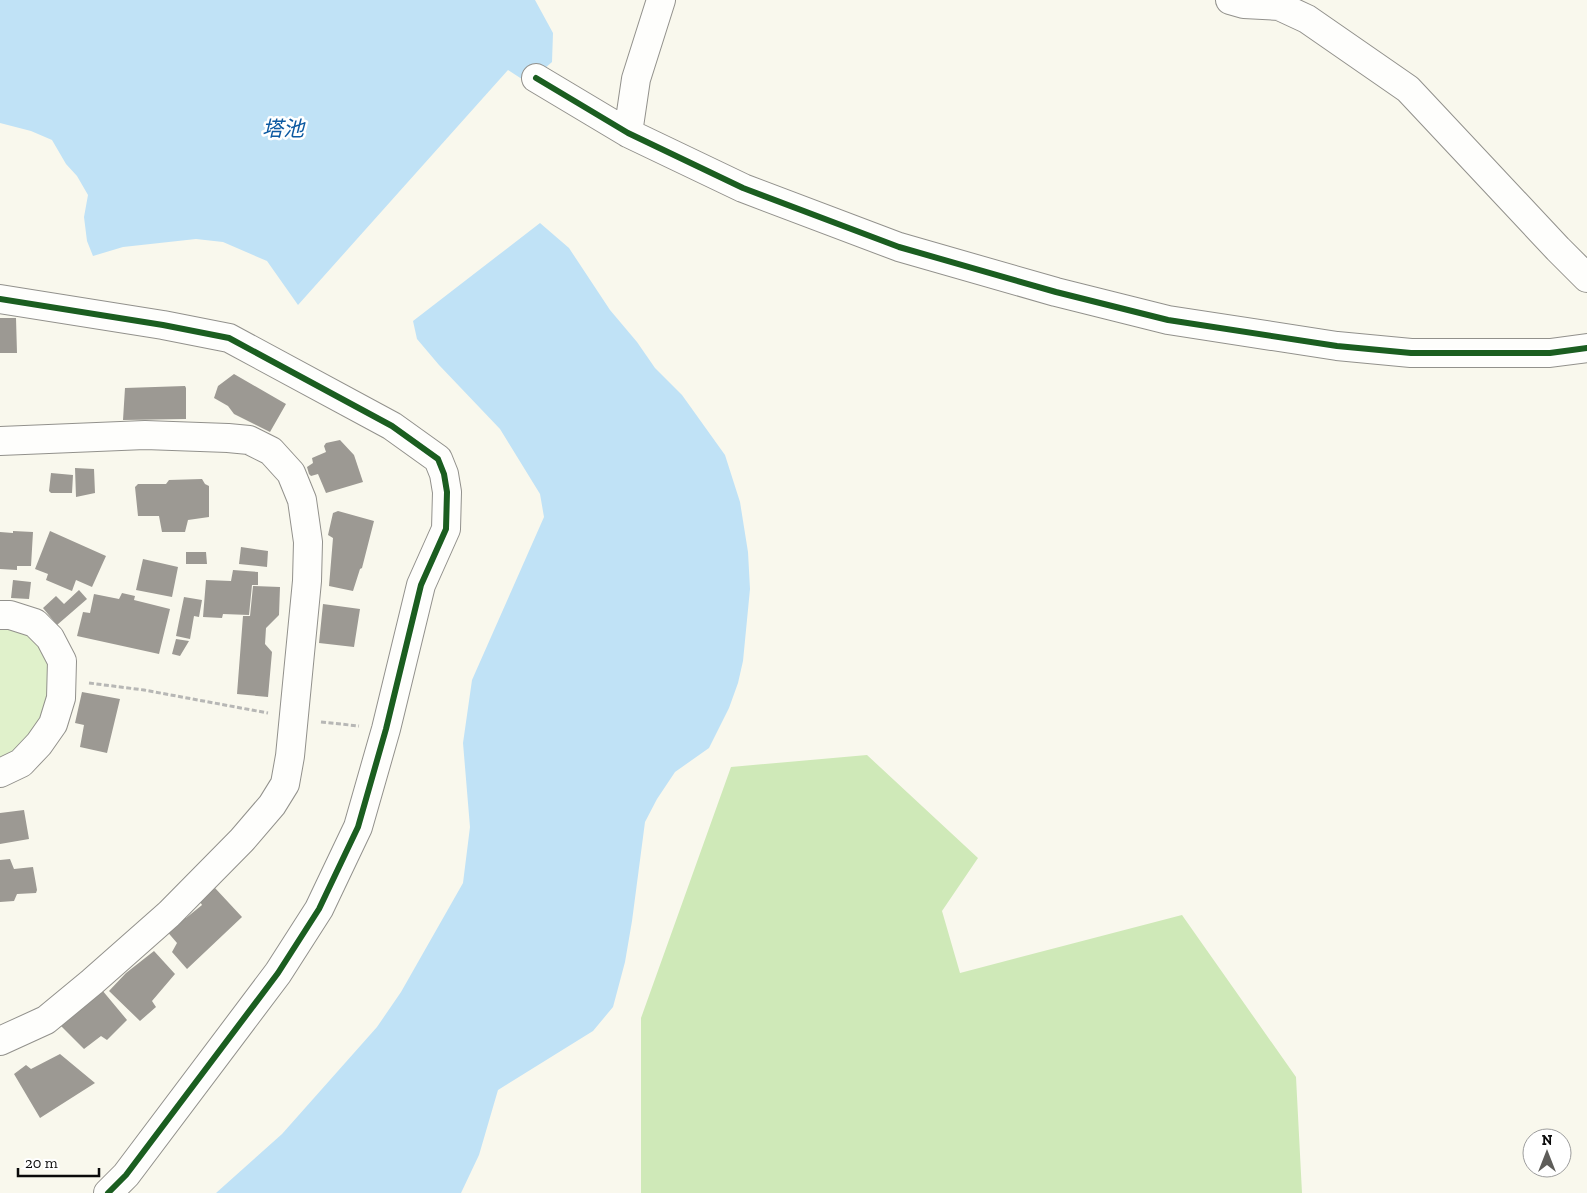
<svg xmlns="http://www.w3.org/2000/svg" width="1587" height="1193" font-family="'Zilla Slab','Noto Sans JP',serif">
  <rect width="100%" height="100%" fill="#f9f8ed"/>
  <path fill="#e0f1cb" d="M0,626L31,634L45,656L53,679L48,720L24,749L0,763Z"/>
  <path fill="#cfe9b8" d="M867,755L978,858L942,911L960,973L1182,915L1296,1077L1302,1193H641V1018L731,767Z"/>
  <path fill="#c0e2f6" d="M0,0H535L553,33L552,62L528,83L508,70L298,305L267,261L223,242L196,239L123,247L93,256L87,241L84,217L88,195L77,176L66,164L52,140L31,131L0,123Z
    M540,223L569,248L610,310L637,342L655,368L682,395L725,455L740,502L748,552L750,589L743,661L738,683L729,708L709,748L675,772L657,799L645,822L632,921L625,962L613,1007L593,1031L498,1090L479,1155L461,1193H216L282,1134L377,1027L401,992L463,883L470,827L463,743L472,680L544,517L540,494L500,429L439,365L417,339L413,321Z"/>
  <path fill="#9c9993" d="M0,318H16L17,353H0Z
    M234,374L286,404L270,432L234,414L228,406L214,398L218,386Z
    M185,386L186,388V419L123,420L125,388Z
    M340,440L354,455L363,482L326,493L318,474L311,476L309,474L307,467L313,463L312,458L326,452L324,446L326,443Z
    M75,468L94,469L95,493L76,497Z
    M51,473L73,475L72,493H51L49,491Z
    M202,479L205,484L209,486V517L188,520L185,532H162L159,516H138L135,487L138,484H166L169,480Z
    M338,511L374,521L362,568L360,569L353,591L329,586L333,538L328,535L333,513Z
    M13,531L33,532L31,566H17V570L0,569V532L13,533Z
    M50,531L106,556L92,587L76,580L72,591L46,580L48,574L35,569Z
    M241,547L268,551L267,567L239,564Z
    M186,552H206L207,564H186Z
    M143,559L178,567L172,597L136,590Z
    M233,570L258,572V585H252L249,615L223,614L222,618L203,617L206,580L231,581Z
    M13,580L31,582L29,599L11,598Z
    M253,586L280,587L279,615L266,628L265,644L272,652L268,697L237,694L243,616H250Z
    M79,590L87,599L57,625L43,608L56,596L64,604Z
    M122,593L135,596L134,600L170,609L159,654L77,636L83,612L90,613L94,594L119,599Z
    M184,597L202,600L199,617L194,616L190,639L176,636Z
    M323,604L360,609L354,647L319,643Z
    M176,639L189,641L180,656L172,654Z
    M82,692L120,699L107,753L80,747L84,725L75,723Z
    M24,810L29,839L0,844V813Z
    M10,859L14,869L33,867L37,890L36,893L17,894L14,901L0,902V860Z
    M215,888L242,917L187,969L172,952L177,943L165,929L180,913L186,918L202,905L199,900Z
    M154,951L175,974L152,1001L156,1007L140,1021L109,991L126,973Z
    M102,990L127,1020L107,1040L101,1036L84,1049L60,1025Z
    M60,1054L95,1083L40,1118L14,1074L26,1065L31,1069Z"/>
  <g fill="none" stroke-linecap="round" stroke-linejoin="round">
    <defs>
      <path id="street" d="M1230,0L1244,4L1279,6L1307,19L1408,89L1558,249L1587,278
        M536,78L628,133L743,188L899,247L1056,292L1168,320L1337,346L1411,353H1550L1587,348
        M628,133L636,79L661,0
        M0,299L163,325L229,338L392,426L438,459L444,474L447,492L446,529L421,585L386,729L358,827L319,909L278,973L126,1175L108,1193
        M0,441L145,435L228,438L249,440L271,451L291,473L302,500L308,542L307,581L290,756L285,784L272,805L242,840L169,914L92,982L46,1020L0,1041
        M0,615H10L35,623L50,638L62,661L61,698L53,724L39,744L21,763L0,773"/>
    </defs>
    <use href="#street" stroke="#92918c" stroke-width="30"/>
    <path stroke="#b7b7b5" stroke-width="3" stroke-dasharray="5 2.5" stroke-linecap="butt" d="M89,683L144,690L268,713
      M321,722L359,726"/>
    <use href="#street" stroke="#fefefc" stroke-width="28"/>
    <defs>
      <path id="cycleway" d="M536,78L628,133L743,188L899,247L1056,292L1168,320L1337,346L1411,353H1550L1587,348
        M0,299L163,325L229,338L392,426L438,459L444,474L447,492L446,529L421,585L386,729L358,827L319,909L278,973L126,1175L108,1193"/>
    </defs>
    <use href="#cycleway" stroke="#fff" stroke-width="9"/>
    <use href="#cycleway" stroke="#1b5e20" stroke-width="6"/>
  </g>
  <g text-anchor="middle" stroke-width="5" stroke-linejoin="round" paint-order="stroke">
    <g font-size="21" font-style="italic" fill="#0d5aa2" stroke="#fff">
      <text x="283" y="136">塔池</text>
    </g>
  </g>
  <g transform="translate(1547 1153)"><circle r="24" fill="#ffffff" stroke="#9d9d9d"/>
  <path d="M0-4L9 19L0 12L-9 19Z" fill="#5e5d59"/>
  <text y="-8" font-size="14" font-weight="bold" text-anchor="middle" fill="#0a0a0a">N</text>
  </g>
  <path d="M18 1168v8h81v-8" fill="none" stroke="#0a0a0a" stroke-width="2.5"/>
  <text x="25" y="1168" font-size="15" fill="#0a0a0a" stroke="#ffffff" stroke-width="4" paint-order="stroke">20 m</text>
</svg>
